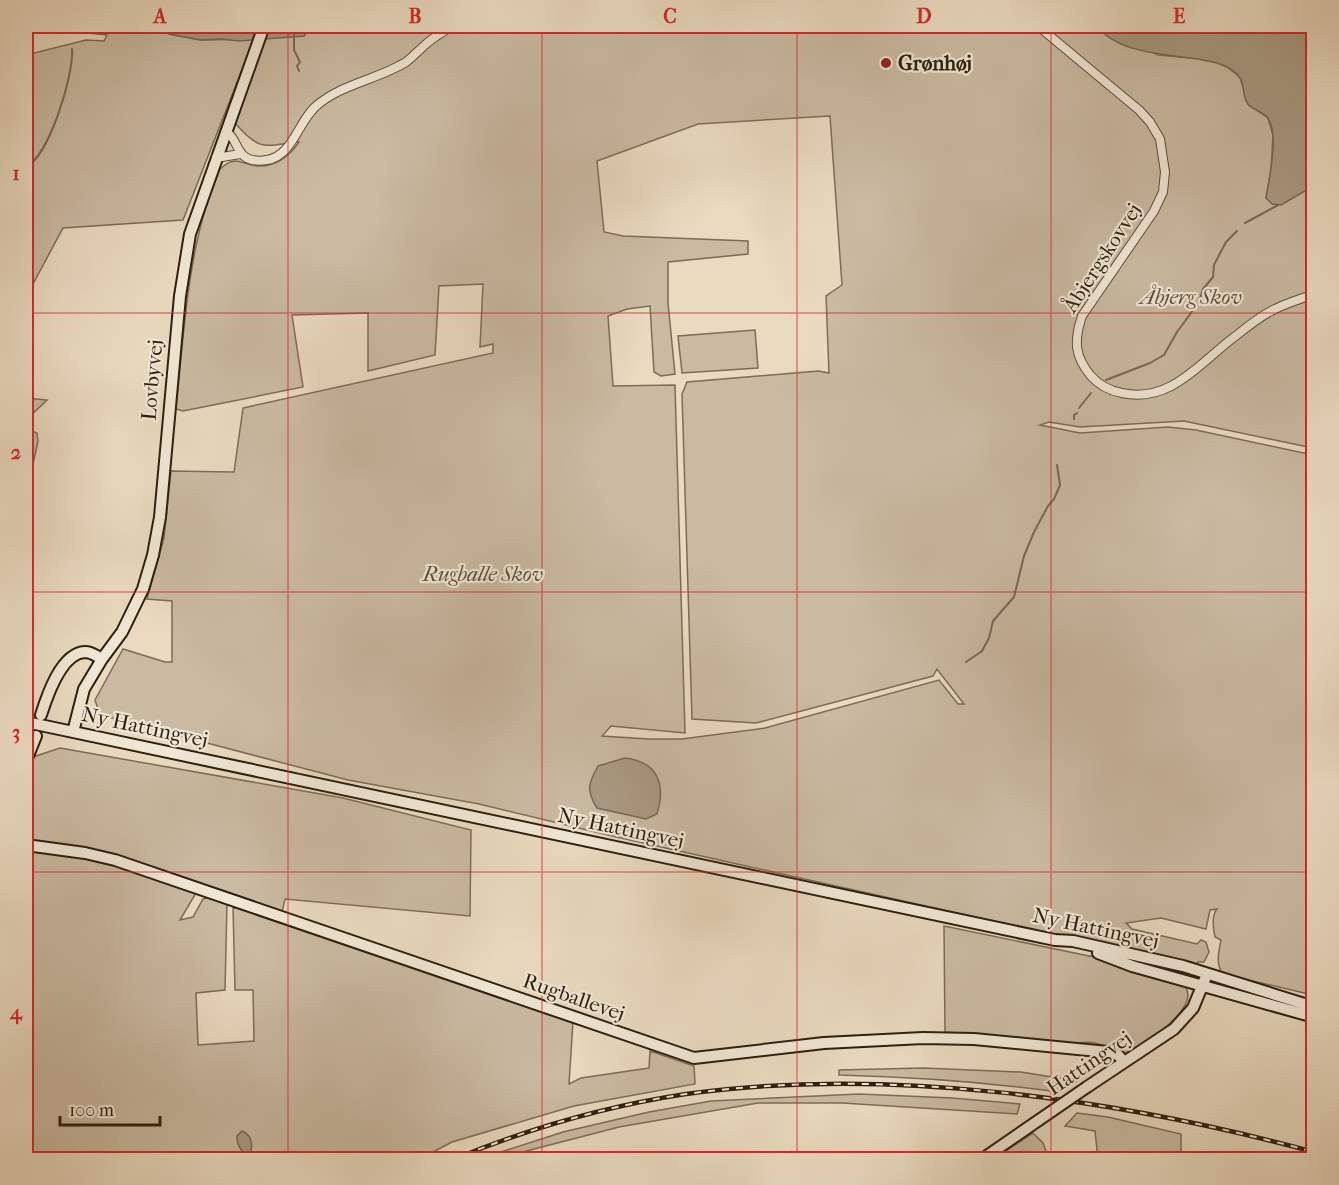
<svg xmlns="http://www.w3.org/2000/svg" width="1339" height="1185" font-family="'IM FELL French Canon',serif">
  <rect width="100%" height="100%" fill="#eadac0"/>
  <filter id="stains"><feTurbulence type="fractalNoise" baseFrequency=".00333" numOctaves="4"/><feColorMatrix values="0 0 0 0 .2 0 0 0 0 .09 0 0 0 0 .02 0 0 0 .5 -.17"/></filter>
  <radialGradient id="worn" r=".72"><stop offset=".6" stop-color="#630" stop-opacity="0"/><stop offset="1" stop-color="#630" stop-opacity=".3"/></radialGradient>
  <path fill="#cabaa2" stroke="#7c6c58" stroke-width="1.5" fill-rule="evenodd" d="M82,26H155L169,34L201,40L254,39L183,220L63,228L26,297V55L86,40L104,41L107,35L79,32Z
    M311,26H1097L1099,28L1158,55L1213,60L1227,67L1240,77L1248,104L1268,118L1273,135L1271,170L1266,198L1305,191L1313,182V448L1184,421L1080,427L1049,422L1040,425L1080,433L1168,427L1196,430L1313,455V995L1223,974C1215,964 1219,951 1221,940L1215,937C1213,928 1211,916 1217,909L1210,910L1206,929L1161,918L1126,923L1132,929L1197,944L1201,940L1206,942L1209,952L1204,962H1198L1195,965L1190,964V962H1187L1186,964L612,836L479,804L348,780L100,715L95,700L123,649L165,662H172V601L147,599L164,538L171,471L234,472L243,408L493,353V344L480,347L483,284L439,286L435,355L368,371V313L292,315L303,387L183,411L176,409C184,332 188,240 220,169C237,153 242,166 260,166C278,166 290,155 299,142C265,145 261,153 236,124L237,112L262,38L304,36ZM830,116L842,285L826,296L829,373L818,371L687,382L682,394L692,719L756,723L933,676L937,669L964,704H958L939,680L765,728L682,739H649L602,736L611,726L685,733L675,385L613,386L608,316L627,309L650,306L654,372L661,376L675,374L668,303V262L748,254V241L623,236L604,232L597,161L698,124Z
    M755,330L758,368L682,373L678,336Z
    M26,398L47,400L26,420Z
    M26,429L37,433L38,441L26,497Z
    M60,748L343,798L471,830L470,916L285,899L282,912L112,856L26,843V767L33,757Z
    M26,849L108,861L196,893L180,920L193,917L203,899L207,898L227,903L225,990L196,993L198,1045L254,1041L253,990H235L233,907L573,1021L569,1084L581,1078L649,1068L650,1051L694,1066L695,1084L574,1106L452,1142L420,1159H26Z
    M944,926L1094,957L1117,966L1184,985L1186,987C1187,990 1188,993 1188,996C1186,1016 1143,1048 1125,1053C1106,1049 1097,1038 1075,1044L945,1032Z
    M924,1068L1021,1072L1077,1081L1059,1092C986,1082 913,1077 839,1075V1070Z
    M859,1094L952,1098L1020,1104L1017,1114L842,1103H758L619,1127L515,1154L511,1159H479L563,1132L649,1112L711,1101Z
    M1077,1113L1108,1117L1181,1134V1159H1098L1095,1131L1065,1126Z
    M1033,1133L1043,1143L1049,1159H993Z"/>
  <path fill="#aa9a83" stroke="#786954" stroke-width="1.5" d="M155,26H311L304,36L239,41L221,39L201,40L169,34Z
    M1097,26H1313V182L1305,191L1281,205L1272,204L1266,198C1269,179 1280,132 1267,117C1262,111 1252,110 1248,104C1242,97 1245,85 1240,78C1218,45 1131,69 1097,26Z
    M625,758C658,762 666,784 657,814L646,819L597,808C586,790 588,784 598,766Z
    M242,1131C252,1135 254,1146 249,1157C241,1151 237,1146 237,1136Z"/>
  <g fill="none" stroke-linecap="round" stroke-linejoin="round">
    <path stroke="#786954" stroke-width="2" d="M294,33V50L300,62L297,66L299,71
      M26,167C49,156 74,75 72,49
      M1245,223L1278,205
      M1106,380L1150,363L1164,355L1177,332L1199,302L1203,289L1213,277L1214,265L1226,242L1237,231
      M1079,408L1091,393
      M1074,419V415L1077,413
      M966,662L982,651L989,638L993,621L1014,597L1024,556L1034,532L1048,506L1054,499L1060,485L1057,465"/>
    <defs>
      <path id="street" d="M1038,26L1139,110L1150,122L1160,139L1165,172L1163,192L1154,211L1082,316C1074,340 1074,356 1091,376C1099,385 1111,391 1122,393C1172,404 1202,360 1237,335C1248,326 1262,315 1275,309C1287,303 1301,299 1314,294
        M226,131C241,141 234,165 267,160C292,156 298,123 315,107C340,84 377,80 406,62C413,57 419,50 426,44C434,37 444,31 453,26
        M216,158L240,154"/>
      <path id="secondary" d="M41,715C47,696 61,653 85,652C92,652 96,656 102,659
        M26,722L1055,940L1073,941L1183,966L1314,1007
        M73,732L84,689L102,659L122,632L143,589L153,555L160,517L180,296L190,234L264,26
        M26,761L36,736
        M26,845L85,853L115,860L694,1058L824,1043L923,1038L974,1039L1108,1052L1118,1055L1124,1062
        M1098,953L1132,966L1314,1017
        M1087,1087L1174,1029L1193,1008L1205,979
        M981,1160L1039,1120"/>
    </defs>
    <use href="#street" stroke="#5c4e3a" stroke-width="10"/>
    <use href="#secondary" stroke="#2d1f0d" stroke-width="14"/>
    <use href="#street" stroke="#f1e7d6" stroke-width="8"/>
    <use href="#secondary" stroke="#f1e7d6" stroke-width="10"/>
    <defs>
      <path id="rail" d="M452,1160C527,1129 606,1106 686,1094C888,1066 1118,1099 1314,1152"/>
    </defs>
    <use href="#rail" stroke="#2d1f0d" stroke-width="4.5"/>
    <use href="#rail" stroke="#f1e7d6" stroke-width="2" stroke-dasharray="7" stroke-linecap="butt"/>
    <defs>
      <path id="secondary-bridge" d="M1039,1120L1087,1087"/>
    </defs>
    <use href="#secondary-bridge" stroke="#2d1f0d" stroke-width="14" stroke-linecap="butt"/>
    <use href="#secondary-bridge" stroke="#f1e7d6" stroke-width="10"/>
  </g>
  <path fill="none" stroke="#d62828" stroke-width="1.5" stroke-opacity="0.55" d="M288,26V1160M542,26V1160M797,26V1160M1051,26V1160M26,313H1314M26,592H1314M26,872H1314"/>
  <circle fill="#8f2418" stroke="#f1e7d6" stroke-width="2" cx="886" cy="63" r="6"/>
  <g text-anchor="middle" stroke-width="4.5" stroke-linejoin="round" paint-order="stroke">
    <g font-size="21" font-weight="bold" fill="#2d1f0d" stroke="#f1e7d6" text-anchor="start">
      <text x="898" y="70">Grønhøj</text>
    </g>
    <g font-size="21" fill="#2d1f0d" stroke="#f1e7d6">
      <text transform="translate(1102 258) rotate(-57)" y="7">Åbjergskovvej</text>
      <text transform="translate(152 380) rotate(-85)" y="7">Lovbyvej</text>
      <text transform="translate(145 727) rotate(12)" y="7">Ny Hattingvej</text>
      <text transform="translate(621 828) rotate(12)" y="7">Ny Hattingvej</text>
      <text transform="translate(1096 928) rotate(12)" y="7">Ny Hattingvej</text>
      <text transform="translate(574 997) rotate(19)" y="7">Rugballevej</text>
      <text transform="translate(1089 1063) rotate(-34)" y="7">Hattingvej</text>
    </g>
    <g font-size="21" font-style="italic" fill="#5c4e3a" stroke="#f1e7d6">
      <text x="1191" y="304">Åbjerg Skov</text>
      <text x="483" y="581">Rugballe Skov</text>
    </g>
  </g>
  <rect width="1339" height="1185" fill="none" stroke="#eadac0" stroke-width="66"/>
  <path d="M60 1116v9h100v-9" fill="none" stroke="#2d1f0d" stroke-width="3"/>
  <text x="69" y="1116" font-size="18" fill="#2d1f0d" stroke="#f1e7d6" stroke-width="4.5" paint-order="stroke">100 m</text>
  <rect x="33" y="33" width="1273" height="1119" fill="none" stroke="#d62828" stroke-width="2"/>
  <g font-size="20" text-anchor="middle" font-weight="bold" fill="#d62828">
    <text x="160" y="23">A</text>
    <text x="415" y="23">B</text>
    <text x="670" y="23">C</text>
    <text x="924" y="23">D</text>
    <text x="1179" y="23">E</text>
    <text x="16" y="180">1</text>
    <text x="16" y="459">2</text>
    <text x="16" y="739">3</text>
    <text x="16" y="1019">4</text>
  </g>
  <rect width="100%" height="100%" filter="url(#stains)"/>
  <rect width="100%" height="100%" fill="url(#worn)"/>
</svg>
